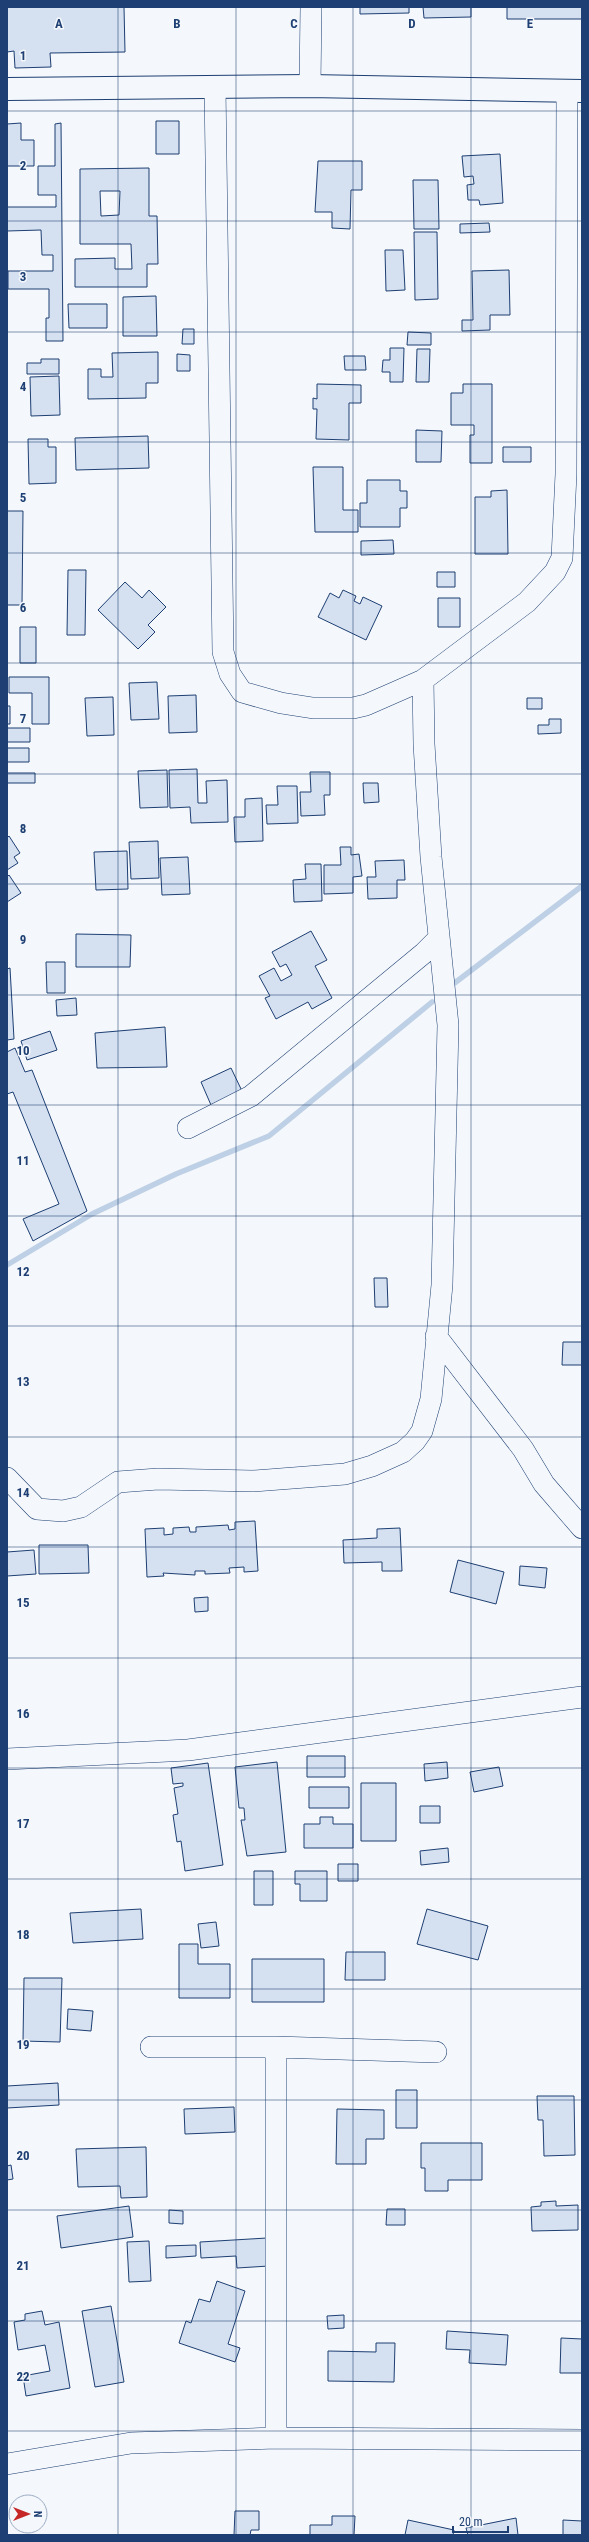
<svg xmlns="http://www.w3.org/2000/svg" width="589" height="2542" font-family="'Roboto Condensed',sans-serif">
  <rect width="100%" height="100%" fill="#f4f7fb"/>
  <g fill="none" stroke-linecap="round" stroke-linejoin="round">
    <path stroke="#bed0e5" stroke-width="5.5" d="M452,985L582,886
      M7,1265L92,1214L176,1174L269,1136L432,1002"/>
  </g>
  <path fill="#d5e0f0" stroke="#1d3f73" fill-rule="evenodd" d="M7,7H124L125,52L50,53L51,67L15,68L14,51L7,52Z
    M360,7H409V13L360,14Z
    M423,7H471V17L424,18Z
    M507,7H582V19H507Z
    M156,121H179V154H156Z
    M21,123V140H34V166H7V124Z
    M61,123L63,341H46V318H49V289H8V271H53V255H42L41,230L7,231V207H56V195H38V166H55V124Z
    M500,154L503,203L480,205L479,200H468L467,185L474,184L473,176L464,177L462,156Z
    M318,161H362V190H351L350,229L332,228V212H315Z
    M149,168V216H157L158,264H147V287H75V259L115,258V269H132L131,244H80V169ZM100,191H120L119,215L101,216Z
    M413,180H438L439,229H414Z
    M489,223L490,232L460,233V224Z
    M414,232H437L438,299L415,300Z
    M385,250H403L405,290L386,291Z
    M509,270L510,315H490V330L462,331V320H473L472,271Z
    M156,296L157,336H123V297Z
    M68,304H107V328H69Z
    M183,329H194V344H182Z
    M408,332L431,333V345H407Z
    M390,348H404L403,382H390V372H382L383,360H390Z
    M417,349H430L429,382H416Z
    M158,352V383H146V398L88,399V369H101V377H113L112,353Z
    M177,354L190,355V371H177Z
    M344,356H365L366,370H345Z
    M41,359H59V374H27V363H41Z
    M59,376L60,415L31,416L30,377Z
    M317,384L361,385V403H349V440L316,439L317,409H313V398L317,399Z
    M463,384H492V463H470V435H474V425H451V393H463Z
    M416,430L442,431L441,462H416Z
    M148,436L149,468L76,470L75,438Z
    M28,439H48V447H56V483L29,484Z
    M503,447H531V462H503Z
    M313,467H343V510H358V532H315Z
    M367,480H400V491H407V508H400V527H360V503H367Z
    M507,490L508,554H475V497H491V491Z
    M7,511H23L22,605H7Z
    M393,540L394,554L361,555V541Z
    M68,570H86L85,635H67Z
    M437,572H455V587H437Z
    M125,582L142,598L149,590L166,607L148,625L155,632L138,649L98,610Z
    M343,590L356,596L354,601L360,604L363,597L382,606L366,640L318,617L330,593L339,598Z
    M438,598H460V627H438Z
    M20,627H36V663H20Z
    M9,677H49V724H32V693H9Z
    M157,682L159,719L131,720L129,683Z
    M196,695L197,732L169,733L168,696Z
    M113,697L114,735L87,736L85,698Z
    M527,698H542V709H527Z
    M7,706H10V724H7Z
    M549,719H561V733L538,734V725H549Z
    M7,728H30V742H7Z
    M7,748H29V762H7Z
    M197,769L198,803H207L206,781L227,780L228,822L191,823L190,807L170,808L169,770Z
    M167,770L168,807L140,808L138,771Z
    M310,772H330V795H324L325,815L301,816L300,792H311Z
    M7,773H35V783H7Z
    M363,783H378L379,802L364,803Z
    M277,786H297L298,823L267,824L266,805H278Z
    M262,798L263,841L235,842L234,817H245V799Z
    M9,836L20,853L14,857L18,863L7,870V838Z
    M158,841L159,878L131,879L129,842Z
    M340,847H351V855L359,854L362,876L353,877V893L324,894V865H341Z
    M127,851L128,889L96,890L94,852Z
    M188,857L190,894L162,895L160,858Z
    M404,860L405,880H397V898L368,899L367,877H376L375,861Z
    M305,864H321L322,901L294,902L293,880L306,879Z
    M9,875L21,893L7,902V877Z
    M311,931L327,960L315,966L332,998L312,1009L308,1002L276,1019L265,998L270,996L259,976L274,968L281,981L292,975L286,964L280,967L272,952Z
    M76,934L131,935L130,967H76Z
    M46,962H65V993H47Z
    M10,968L14,1039L7,1040V969Z
    M76,998L77,1015L57,1016L56,1000Z
    M165,1027L167,1067L97,1068L95,1033Z
    M50,1031L57,1050L27,1060L21,1041Z
    M15,1048L25,1072L32,1070L87,1211L33,1241L23,1219L59,1204L13,1092L7,1094V1052Z
    M231,1068L242,1091L211,1105L201,1082Z
    M374,1278H387L388,1307H375Z
    M563,1342H582V1365H562Z
    M255,1521L258,1571L244,1572V1567L229,1568L230,1573L205,1574V1571H195V1575L163,1573L164,1576L147,1577L145,1529L164,1528V1535L173,1534V1528L189,1527L190,1532H196V1527L228,1525L229,1530L235,1529V1522Z
    M400,1528L402,1571H382V1562L344,1563L343,1540L377,1538V1529Z
    M39,1545H88L89,1573L39,1574Z
    M34,1550L36,1574L7,1576V1552Z
    M458,1560L504,1572L496,1604L450,1592Z
    M520,1566L547,1568L545,1588L519,1585Z
    M208,1597V1611L195,1612L194,1598Z
    M307,1756H345V1777H307Z
    M277,1762L286,1852L247,1856L241,1820H245L244,1808H239L235,1767Z
    M447,1762L448,1778L425,1781L424,1764Z
    M208,1763L223,1865L185,1871L181,1841L177,1842L173,1815L178,1814L174,1788L183,1786V1783L173,1784L171,1768Z
    M499,1767L503,1786L474,1792L470,1772Z
    M361,1783H396V1841H361Z
    M309,1787H349V1808H309Z
    M420,1806H440V1823H420Z
    M320,1817H333V1824H353V1848H304V1824H320Z
    M448,1848L449,1862L421,1865L420,1851Z
    M338,1864H358V1881H338Z
    M254,1871H273V1905H254Z
    M295,1871H327V1901H300V1884H295Z
    M141,1909L143,1939L73,1943L70,1913Z
    M427,1909L488,1926L478,1960L417,1944Z
    M216,1922L219,1946L201,1948L198,1924Z
    M179,1944H198V1964H230V1998H179Z
    M346,1952H385V1980H345Z
    M252,1959H324V2002H252Z
    M24,1978H62L60,2042L23,2041Z
    M68,2009L93,2011L91,2031L67,2029Z
    M58,2083L59,2105L7,2108V2086Z
    M396,2090H417V2128H396Z
    M537,2096H574L575,2155L544,2156L543,2120H538Z
    M234,2107L235,2132L185,2134L184,2109Z
    M337,2109L384,2110V2139H366V2164H336Z
    M421,2143H482V2180H448V2191H425V2168H421Z
    M146,2147L147,2197L121,2198L120,2186L78,2187L76,2149Z
    M11,2165L13,2179L7,2180V2166Z
    M556,2201V2206L578,2205V2230L532,2231L531,2207L541,2206V2202Z
    M129,2206L133,2237L61,2248L57,2216Z
    M387,2209H405V2225H386Z
    M169,2210L183,2211V2224L169,2223Z
    M267,2238L269,2266L237,2268L236,2256L201,2258L200,2242Z
    M149,2241L151,2281L129,2282L127,2242Z
    M196,2245V2256L166,2258V2246Z
    M217,2281L245,2291L228,2344L240,2348L235,2362L179,2343L186,2321L191,2323L199,2299L210,2302Z
    M111,2306L124,2382L95,2387L82,2311Z
    M42,2311L45,2325L59,2322L70,2388L26,2396L23,2376L50,2371L45,2345L18,2350L14,2322L25,2320V2314Z
    M344,2315V2328L328,2329L327,2316Z
    M447,2331L508,2335L506,2365L469,2363L470,2350L446,2349Z
    M561,2338L582,2339V2373H560Z
    M376,2343H395L394,2382L328,2381V2351L376,2352Z
    M235,2511H259V2530H251L250,2535H234Z
    M332,2516H355L354,2535H310V2525H332Z
    M516,2518L518,2535H468L466,2528Z
    M408,2520L454,2530L453,2535H405Z
    M563,2520L582,2521V2535H563Z"/>
  <g fill="none" stroke-linecap="round" stroke-linejoin="round">
    <defs>
      <path id="minor" d="M310,86L311,7
        M215,87L223,652L230,674L242,692L281,703L313,708H353L366,705L423,680L527,602L555,572L562,558L566,474L567,91
        M188,1128L251,1096L424,953L439,938
        M436,1336L523,1449L544,1484L582,1528
        M7,1478L37,1509L63,1511L81,1507L118,1482L158,1479L253,1481L345,1474L372,1466L403,1452L415,1441L422,1431L431,1399L442,1285L448,1025L431,857L424,744L423,680
        M7,1759L188,1750L582,1697
        M151,2047H276L436,2052
        M276,2047V2438
        M7,2464L131,2443L276,2438L582,2440"/>
      <path id="major" d="M7,89L310,86L582,91"/>
    </defs>
    <use href="#minor" stroke="#1d3f73" stroke-width="22"/>
    <use href="#major" stroke="#1d3f73" stroke-width="24"/>
    <use href="#minor" stroke="#f4f7fb" stroke-width="21"/>
    <use href="#major" stroke="#f4f7fb" stroke-width="22"/>
  </g>
  <path fill="none" stroke="#1d3f73" stroke-width="1" stroke-opacity="0.55" d="M118,7V2535M236,7V2535M353,7V2535M471,7V2535M7,111H582M7,221H582M7,332H582M7,442H582M7,553H582M7,663H582M7,774H582M7,884H582M7,995H582M7,1105H582M7,1216H582M7,1326H582M7,1437H582M7,1547H582M7,1658H582M7,1768H582M7,1879H582M7,1989H582M7,2100H582M7,2210H582M7,2321H582M7,2431H582"/>
  <g font-size="13" text-anchor="middle" font-weight="bold" fill="#1d3f73" stroke="#f4f7fb" stroke-width="3" stroke-linejoin="round" paint-order="stroke">
    <text x="59" y="28">A</text>
    <text x="177" y="28">B</text>
    <text x="294" y="28">C</text>
    <text x="412" y="28">D</text>
    <text x="530" y="28">E</text>
    <text x="23" y="60">1</text>
    <text x="23" y="170">2</text>
    <text x="23" y="281">3</text>
    <text x="23" y="391">4</text>
    <text x="23" y="502">5</text>
    <text x="23" y="612">6</text>
    <text x="23" y="723">7</text>
    <text x="23" y="833">8</text>
    <text x="23" y="944">9</text>
    <text x="23" y="1055">10</text>
    <text x="23" y="1165">11</text>
    <text x="23" y="1276">12</text>
    <text x="23" y="1386">13</text>
    <text x="23" y="1497">14</text>
    <text x="23" y="1607">15</text>
    <text x="23" y="1718">16</text>
    <text x="23" y="1828">17</text>
    <text x="23" y="1939">18</text>
    <text x="23" y="2049">19</text>
    <text x="23" y="2160">20</text>
    <text x="23" y="2270">21</text>
    <text x="23" y="2381">22</text>
  </g>
  <rect width="589" height="2542" fill="none" stroke="#1d3f73" stroke-width="16"/>
  <g transform="translate(28 2514) rotate(90)"><circle r="19" fill="#f4f7fb" stroke="#9eadc5"/>
  <path d="M0-3L7 15L0 10L-7 15Z" fill="#c62828"/>
  <text y="-6" font-size="11" font-weight="bold" text-anchor="middle" fill="#1d3f73">N</text>
  </g>
  <path d="M453 2526v6h55v-6" fill="none" stroke="#1d3f73" stroke-width="2"/>
  <text x="459" y="2526" font-size="12" fill="#1d3f73" stroke="#f4f7fb" stroke-width="3" paint-order="stroke">20 m</text>
</svg>
